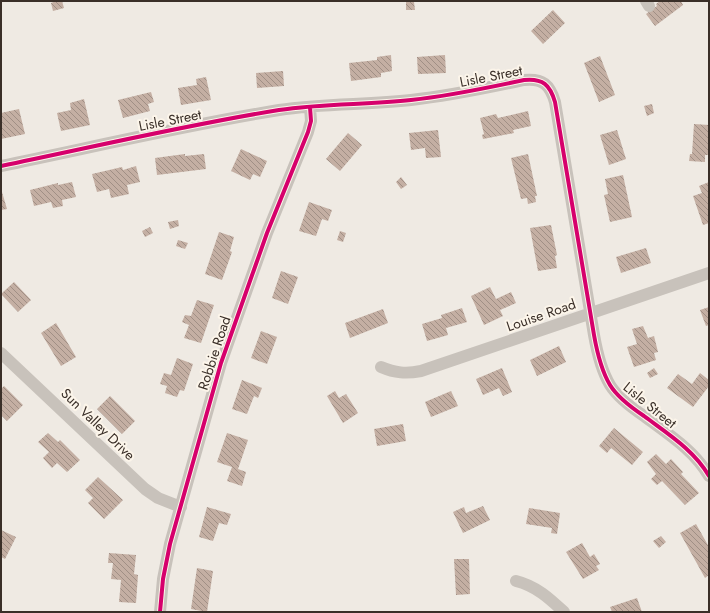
<svg xmlns="http://www.w3.org/2000/svg" width="710" height="613" font-family="Jost,sans-serif">
  <defs>
    <pattern id="building-back-hatch" width="6" height="6" patternUnits="userSpaceOnUse"><rect width="6" height="6" fill="#c4afa3"/><path d="M-1 5l2 2M0 0l6 6M5-1l2 2" fill="none" stroke="#a08f85"/></pattern>
  </defs>
  <rect width="100%" height="100%" fill="#efeae3"/>
  <path fill="url(#building-back-hatch)" d="M56,1H62L64,8L53,11L51,3Z
    M660,1H681L683,5L655,26L646,14L657,6L656,4Z
    M406,2H414L415,10H406Z
    M553,10L565,23L543,44L531,31Z
    M391,55L392,71L381,73V77L351,81L349,63L377,60V57Z
    M445,55L446,73L418,74L417,57Z
    M600,56L615,95L599,102L584,63Z
    M283,71L284,86L257,88L256,73Z
    M206,77L211,100L181,105L178,88L197,85L196,79Z
    M151,92L154,102L148,104L150,111L123,118L118,100Z
    M84,99L90,125L61,131L57,113L71,110L70,103Z
    M652,104L654,113L647,116L644,106Z
    M19,109L25,134L1,139V113Z
    M528,111L531,126L513,130L514,133L483,139L482,135L484,134L480,118L496,114L498,118Z
    M694,124L709,125V155H705V162L689,161L690,154H692Z
    M438,130L441,157L426,158L425,148L411,150L409,133Z
    M617,130L626,159L609,165L600,135Z
    M348,133L362,145L340,171L326,159Z
    M241,149L267,161L260,177L253,174L250,180L231,171Z
    M185,154V156L204,154L206,169L157,175L155,158Z
    M528,154L537,196H535L536,202L528,204L527,198L521,199L511,158Z
    M136,166L140,182L127,185L129,194L111,198L109,189L97,192L92,174L122,167L123,170Z
    M623,175L632,217L610,222L604,195L608,194L605,179Z
    M401,177L407,185L401,189L396,182Z
    M72,182L76,197L62,200L63,206L53,208L51,202L34,206L30,190L58,183V185Z
    M709,182V223L703,225L693,196L702,193L699,186Z
    M1,192H2L7,209L1,210Z
    M309,202L332,210L328,221L322,219L316,236L299,231Z
    M178,220L179,226L170,229L168,222Z
    M551,225L557,255L555,256L557,268L538,271L530,228Z
    M150,227L153,233L145,237L142,231Z
    M340,231L346,233L343,242L337,240Z
    M219,232L234,237L230,251L232,252L222,280L205,274Z
    M178,240L188,243L185,249L176,246Z
    M646,248L651,263L621,273L616,257Z
    M281,271L298,277L288,304L272,298Z
    M14,282L31,300L18,312L1,294Z
    M490,287L496,299L511,292L516,303L500,310L503,316L484,325L471,296Z
    M197,300L214,305L201,343L184,338L189,325L182,322L185,315L191,316Z
    M709,307V325L706,326L700,310Z
    M462,308L467,322L446,328L448,335L427,341L422,324L442,318L441,315Z
    M383,309L388,323L350,338L345,323Z
    M56,323L76,357L61,366L41,333Z
    M643,326L648,338L654,336L658,352L654,353L656,360L634,367L627,347L637,344L632,329Z
    M261,331L277,337L267,364L251,358Z
    M559,346L566,362L537,376L530,360Z
    M177,358L193,364L184,391L180,390L177,397L165,393L167,386L160,384L164,373L171,375Z
    M502,368L512,392L503,396L499,388L483,395L476,379Z
    M654,368L658,374L650,378L647,373Z
    M700,373L709,380V386L693,407L667,388L678,374L692,384Z
    M242,380L262,388L258,398L254,396L247,414L232,409Z
    M4,386L23,405L7,421L1,415V389Z
    M335,391L339,398L346,394L358,413L343,423L327,396Z
    M451,391L458,406L431,417L425,402Z
    M110,396L135,421L122,434L97,409Z
    M403,424L406,441L377,446L374,429Z
    M614,428L643,452L632,465L611,448L607,453L599,446Z
    M48,433L58,442L60,440L80,460L67,472L57,463L52,468L43,458L49,452L38,442Z
    M227,433L248,440L238,469L246,472L242,486L227,481L232,467L217,462Z
    M656,454L666,464L671,459L683,472L681,474L699,493L685,505L662,481L657,485L651,479L656,474L647,462Z
    M98,477L123,500L104,519L88,503L93,498L85,490Z
    M483,506L490,520L463,533L453,512L464,507L466,513Z
    M207,507L231,514L227,525L219,523L213,541L199,537Z
    M529,508L560,513L557,534L551,533L552,528L526,524Z
    M696,524L709,547V575L705,578L680,533Z
    M1,530L16,537L5,559L1,557Z
    M661,536L666,542L659,548L653,541Z
    M582,543L590,557L594,554L600,564L596,566L599,570L583,579L566,552Z
    M109,553L136,555L134,574L138,575L136,603L119,602L121,580L111,579L113,563H108Z
    M454,559H469L470,594L456,595Z
    M197,568L213,571L207,612L191,609Z
    M637,598L642,612H612L610,607Z"/>
  <g fill="none" stroke-linecap="round" stroke-linejoin="round">
    <path stroke="#c8c2bb" stroke-width="12" d="M646,1L649,6
      M1,166C93,147 186,125 279,110C323,103 368,105 411,100C449,96 487,88 524,80C543,78 550,85 555,102L594,335C597,352 601,370 610,385C618,398 632,408 644,416C668,434 694,450 709,476
      M1,353L145,489L158,498L181,507
      M381,367C395,373 406,374 421,371L709,273
      M516,581C536,586 549,598 564,612
      M160,612L163,579L170,544L221,363L267,233L308,132L311,121L310,107"/>
    <defs>
      <path id="cycleway" d="M1,166C93,147 186,125 279,110C323,103 368,105 411,100C449,96 487,88 524,80C543,78 550,85 555,102L594,335C597,352 601,370 610,385C618,398 632,408 644,416C668,434 694,450 709,476
        M160,612L163,579L170,544L221,363L267,233L308,132L311,121L310,107"/>
    </defs>
    <use href="#cycleway" stroke="#fcf5ea" stroke-width="6"/>
    <use href="#cycleway" stroke="#d6006c" stroke-width="4"/>
  </g>
  <g text-anchor="middle" stroke-width="4" stroke-linejoin="round" paint-order="stroke">
    <g font-size="14" fill="#3a2f28" stroke="#fcf5ea">
      <text transform="translate(491 76) rotate(-11)" y="5">Lisle Street</text>
      <text transform="translate(170 120) rotate(-11)" y="5">Lisle Street</text>
      <text transform="translate(541 315) rotate(-19)" y="5">Louise Road</text>
      <text transform="translate(214 353) rotate(-72)" y="5">Robbie Road</text>
      <text transform="translate(650 405) rotate(39)" y="5">Lisle Street</text>
      <text transform="translate(98 424) rotate(44)" y="5">Sun Valley Drive</text>
    </g>
  </g>
  <rect width="710" height="613" fill="none" stroke="#3a2f28" stroke-width="4"/>
</svg>
